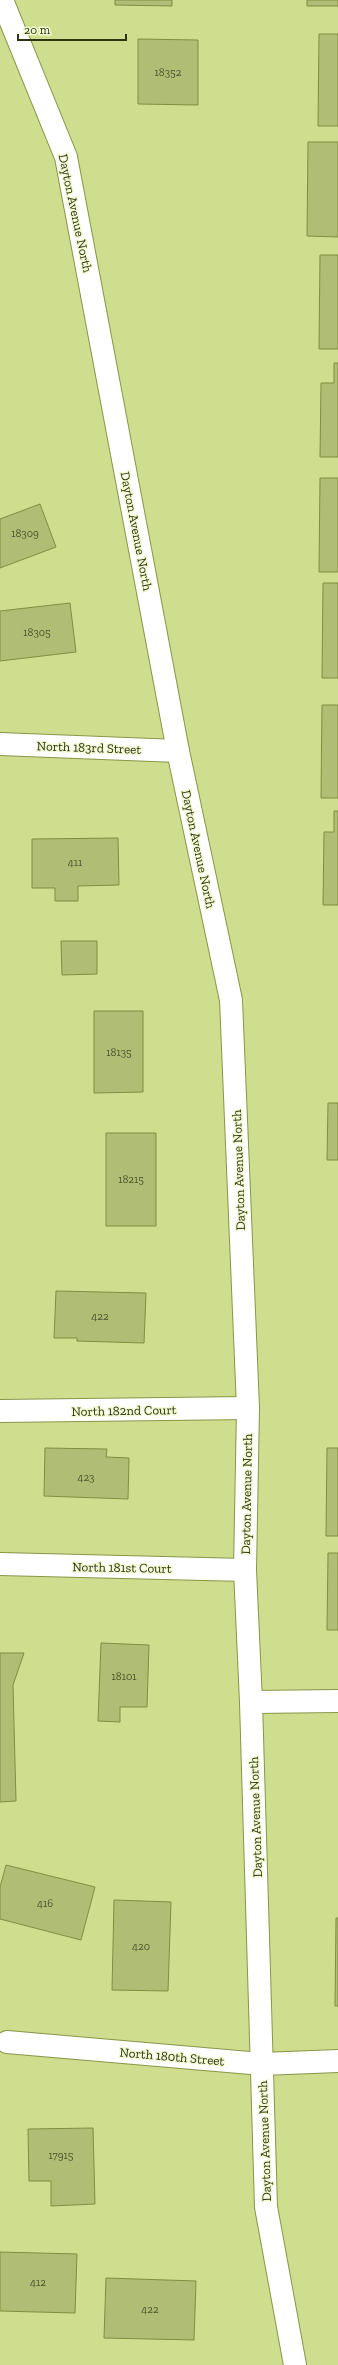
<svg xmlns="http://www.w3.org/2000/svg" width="338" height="2365" font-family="'Zilla Slab',serif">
  <rect width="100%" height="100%" fill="#cfdd8e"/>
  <path fill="#b0bd75" stroke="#818d3f" d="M115,0H172V6L115,5Z
    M307,0H338V6H307Z
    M319,34H338V126H318Z
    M138,39L198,40V105L138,104Z
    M308,142H338V237L307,236Z
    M320,255H338V349H319Z
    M334,363H338V457H320L321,383H334Z
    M320,478H338V572H319Z
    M40,504L56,547L0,568V519Z
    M323,583H338V678H322Z
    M70,603L76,652L0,661V611Z
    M322,705H338V798H321Z
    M334,811H338V905H323L324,832H334Z
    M118,838L119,885L78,886V901H55V888H32V839Z
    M61,941H97V974L62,975Z
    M94,1011H143V1092L94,1093Z
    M328,1103H338V1160H327Z
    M106,1133H156V1226H106Z
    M56,1291L146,1293L144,1343L77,1341V1338H54Z
    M45,1448L107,1449L106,1457L129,1458L128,1499L44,1496Z
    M327,1448H338V1536H326Z
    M328,1553H338V1630H327Z
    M101,1643L149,1645L147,1707H120V1722L98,1721Z
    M0,1653H24L13,1685L16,1801L0,1802Z
    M6,1865L95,1887L81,1940L0,1919V1887Z
    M114,1900L171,1902L168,1991L112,1990Z
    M336,1918H338V2006H335Z
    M93,2128L95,2204L51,2206V2181H29L28,2129Z
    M0,2252L77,2254L75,2313L0,2311Z
    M106,2278L196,2281L194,2340L104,2338Z"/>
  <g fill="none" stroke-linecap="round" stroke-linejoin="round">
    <defs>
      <path id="minor" d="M0,744L178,751
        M0,1411L248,1408
        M0,1564L245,1570
        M251,1702L338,1701
        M7,2042L262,2064L338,2061"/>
      <path id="tertiary" d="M2,0L66,157L178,751L231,1000L248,1408L245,1570L251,1702L266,2207L295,2365"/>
    </defs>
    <use href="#minor" stroke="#899548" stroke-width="24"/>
    <use href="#tertiary" stroke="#899548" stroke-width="24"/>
    <use href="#minor" stroke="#fff" stroke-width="22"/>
    <use href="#tertiary" stroke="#fff" stroke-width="22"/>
  </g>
  <g text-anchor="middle" stroke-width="3" stroke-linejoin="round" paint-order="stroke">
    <g font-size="11" fill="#4e562b">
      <text x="168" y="76">18352</text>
      <text x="25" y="537">18309</text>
      <text x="37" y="636">18305</text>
      <text x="75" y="866">411</text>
      <text x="119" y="1056">18135</text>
      <text x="131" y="1183">18215</text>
      <text x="100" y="1320">422</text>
      <text x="86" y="1481">423</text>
      <text x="124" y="1680">18101</text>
      <text x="45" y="1907">416</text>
      <text x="141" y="1950">420</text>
      <text x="61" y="2159">17915</text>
      <text x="38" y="2286">412</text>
      <text x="150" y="2313">422</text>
    </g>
    <g font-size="13" fill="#2e3312" stroke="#f2fad3">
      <text transform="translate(76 213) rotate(78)" y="5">Dayton Avenue North</text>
      <text transform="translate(137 531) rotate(79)" y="5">Dayton Avenue North</text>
      <text transform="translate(89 747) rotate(2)" y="5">North 183rd Street</text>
      <text transform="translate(199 849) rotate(78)" y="5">Dayton Avenue North</text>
      <text transform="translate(238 1170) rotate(-92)" y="5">Dayton Avenue North</text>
      <text transform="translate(124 1410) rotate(-1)" y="5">North 182nd Court</text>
      <text transform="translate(246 1494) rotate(-89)" y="5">Dayton Avenue North</text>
      <text transform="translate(122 1567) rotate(1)" y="5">North 181st Court</text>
      <text transform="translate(255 1817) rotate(-92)" y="5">Dayton Avenue North</text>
      <text transform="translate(172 2056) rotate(5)" y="5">North 180th Street</text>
      <text transform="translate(264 2141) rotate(-92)" y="5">Dayton Avenue North</text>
    </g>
  </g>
  <path d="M18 34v6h108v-6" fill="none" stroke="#2e3312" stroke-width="2"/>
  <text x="24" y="34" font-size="12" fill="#2e3312" stroke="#f2fad3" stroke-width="3" paint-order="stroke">20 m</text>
</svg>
